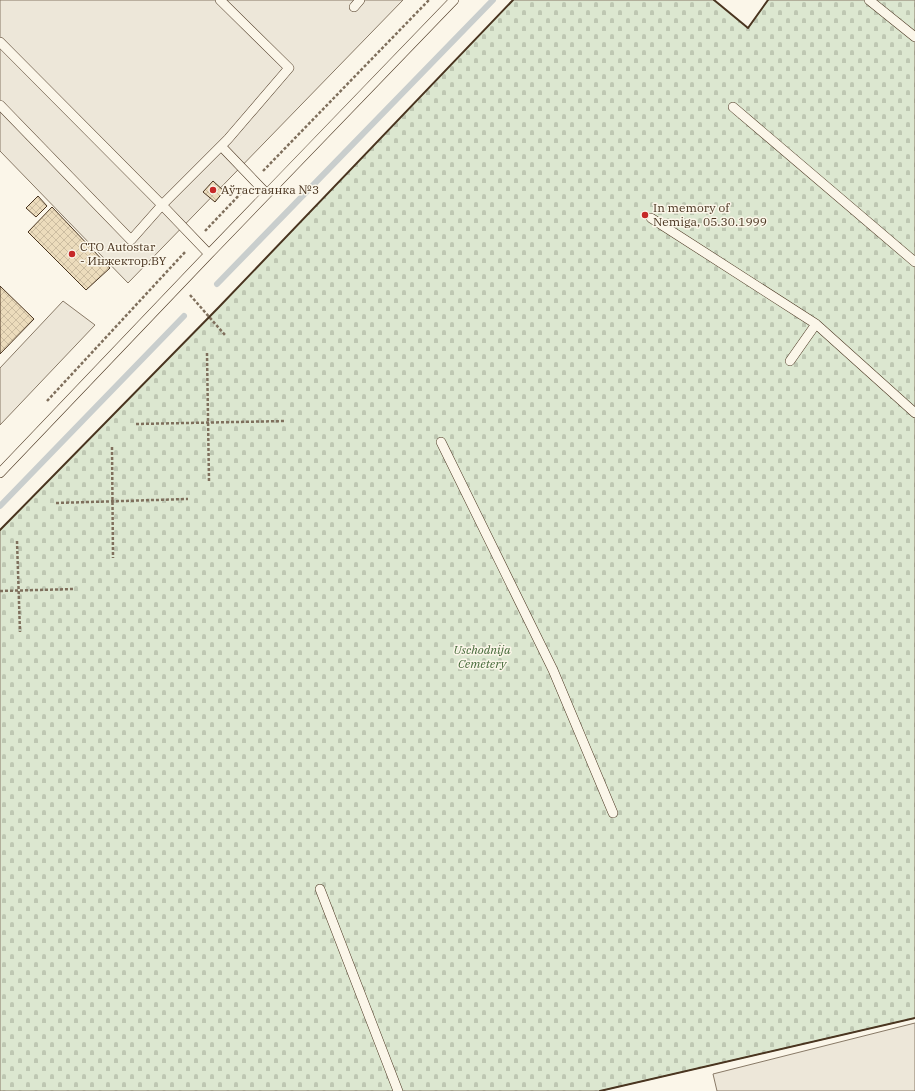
<svg xmlns="http://www.w3.org/2000/svg" width="915" height="1091" font-family="'IBM Plex Serif',serif">
  <defs>
    <pattern id="cemetery-stones" width="16" height="16" patternUnits="userSpaceOnUse"><rect width="16" height="16" fill="#dce7d0"/><path d="M2 7V4a2 2 0 0 1 4 0v3zM10 15v-3a2 2 0 0 1 4 0v3z" fill="#bec7b2"/></pattern>
    <pattern id="building-cross-hatch" width="8" height="8" patternUnits="userSpaceOnUse"><rect width="8" height="8" fill="#ecdcbc"/><path d="M0 0l8 8M0 8l8-8" fill="none" stroke="#ccbda1"/></pattern>
  </defs>
  <rect width="100%" height="100%" fill="#fbf6e9"/>
  <path fill="url(#cemetery-stones)" stroke="#887966" d="M513,0H714L748,28L768,0H915V1018L600,1091H0V530L219,307Z"/>
  <path fill="#ede7d9" stroke="#887966" d="M0,0H403L128,283L0,151Z
    M63,301L95,325L0,425V368Z
    M915,1023V1091H717L713,1074Z"/>
  <g fill="none" stroke-linecap="round" stroke-linejoin="round">
    <path stroke="#c9cecd" stroke-width="6" d="M217,284L493,0
      M0,506L184,316"/>
  </g>
  <path fill="url(#building-cross-hatch)" stroke="#4a3520" d="M213,181L224,191L215,202L203,192Z
    M38,196L47,206L36,217L26,208Z
    M52,207L110,268L86,290L28,232Z
    M0,286L34,319L0,354Z"/>
  <g fill="none" stroke-linecap="round" stroke-linejoin="round">
    <defs>
      <path id="service" d="M869,0L915,37
        M354,7L360,0
        M0,42L162,205L209,254
        M0,105L131,240L162,205L228,139L289,68L220,0
        M733,107L915,262
        M221,146L267,194
        M651,218L816,324L915,413
        M790,361L816,324
        M441,442L553,670L613,813
        M0,473L209,254L454,0
        M320,889L398,1091"/>
    </defs>
    <use href="#service" stroke="#4a3520" stroke-width="10"/>
    <path stroke="#7f6f5c" stroke-width="2.5" stroke-dasharray="3 2" stroke-linecap="butt" d="M263,171L429,0
      M205,231L244,190
      M190,295L225,335
      M207,353L209,482
      M47,401L186,251
      M136,424L286,421
      M112,447L113,558
      M56,503L188,499
      M17,541L20,632
      M0,591L74,589"/>
    <use href="#service" stroke="#fbf6e9" stroke-width="9"/>
    <path stroke="#4a3520" stroke-width="2" d="M714,0L748,28L768,0
      M0,530L219,307L513,0
      M600,1091L915,1018"/>
  </g>
  <g fill="#c62828" stroke="#fbf6e9" stroke-width="1.5">
    <circle cx="213" cy="190" r="4"/>
    <circle cx="645" cy="215" r="4"/>
    <circle cx="72" cy="254" r="4"/>
  </g>
  <g text-anchor="middle" stroke-width="3" stroke-linejoin="round" paint-order="stroke">
    <g font-size="12" fill="#4a3520" stroke="#fbf6e9" text-anchor="start">
      <text x="221" y="194">Аўтастаянка №3</text>
      <text x="653" y="212">In memory of<tspan x="653" dy="14">Nemiga, 05.30.1999</tspan></text>
      <text x="80" y="251">СТО Autostar<tspan x="80" dy="14">- Инжектор.BY</tspan></text>
    </g>
    <g font-size="12" font-style="italic" fill="#436837" stroke="#fbf6e9">
      <text x="482" y="654">Uschodnija<tspan x="482" dy="14">Cemetery</tspan></text>
    </g>
  </g>
</svg>
